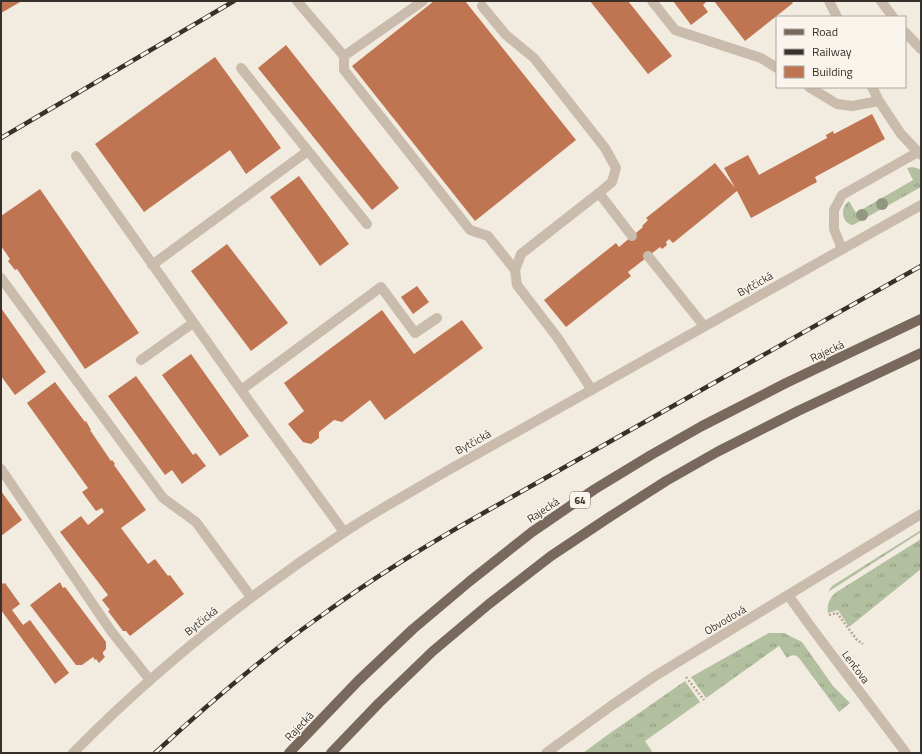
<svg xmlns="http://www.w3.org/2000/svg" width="922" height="754" font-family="'Titillium Web',sans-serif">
  <defs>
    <pattern id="grass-tufts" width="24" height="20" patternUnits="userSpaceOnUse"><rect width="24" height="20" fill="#b3c0a0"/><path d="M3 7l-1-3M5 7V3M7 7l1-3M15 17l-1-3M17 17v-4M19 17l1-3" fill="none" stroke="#939c83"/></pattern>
  </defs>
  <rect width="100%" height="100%" fill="#f2ebe0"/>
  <path fill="url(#grass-tufts)" d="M912,167L917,168L921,170V187L853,225C841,223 840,207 849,201L856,213L913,180L907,168Z
    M921,530V532L828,592L832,586Z
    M921,539V569L849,627L838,610L828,613C827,605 829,599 835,593Z
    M769,633H784L802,642L833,686L850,703L839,712L799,658C794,654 792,655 787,658L779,646L706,698L691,677Z
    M685,681L700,702L645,741L653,753H583L606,736Z"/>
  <path fill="#bf7551" d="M1,1H22L1,13Z
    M434,1H465L576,140L475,221L352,66Z
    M590,1H628L672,56L648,74Z
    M673,1H707L703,5L708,12L691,25Z
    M714,1H791L793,3L745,41Z
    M286,45L399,188L372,210L258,68Z
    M215,57L281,148L246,174L230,150L144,212L95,144Z
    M872,114L885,139L815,177L817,182L751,218L737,191L673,243L669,239L666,242L667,245L662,249L660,247L628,272L631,276L566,327L544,300L616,243L619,247L643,227L642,226L648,220L646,218L715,163L735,188L724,168L748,155L759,175L827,138L826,135L833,131L834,134Z
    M299,176L349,244L320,266L270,197Z
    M40,189L139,333L85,369L17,269L15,270L8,261L10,259L1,246V216Z
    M227,244L288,323L251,351L191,271Z
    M417,286L429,302L413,314L401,297Z
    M1,308L46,372L15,395L1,376Z
    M382,310L414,354L462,320L483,348L385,420L370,400L342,422L334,420L319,432V438L311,444L303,442L288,424L304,411L284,383Z
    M191,354L249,436L220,456L162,375Z
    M136,376L193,455L196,453L206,466L182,484L172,470L165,475L108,396Z
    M55,382L85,422L86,421L91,430H90L111,461L112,460L115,464L114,465L146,510L121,528L148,564L155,559L168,576L170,575L184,594L130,636L126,631H123L108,611L110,610L102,600L108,595L60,532L81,516L88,525L104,512L102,508L96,511L82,492L88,488L27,403Z
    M1,491L22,520L1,536Z
    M1,581L3,584L5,583L20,604L12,610L23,625L30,620L69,673L55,684L1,610Z
    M60,582L63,588L65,587L106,642V649L103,652V654L105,657L99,663L96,659L95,660L93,657L82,665H76L30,605Z"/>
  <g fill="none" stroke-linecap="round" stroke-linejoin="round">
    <path stroke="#b5a696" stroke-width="2.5" stroke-dasharray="2 2" stroke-linecap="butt" d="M829,615L837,613L857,640L863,644
      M686,677L704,700"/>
    <path stroke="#c9bcac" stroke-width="10" d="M297,1L344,56V70L470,230L488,236L515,270
      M652,1L675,30L761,58L777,68
      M829,1L837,17
      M482,6L506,35L534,58L605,148L616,168L612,182L599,193L521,254L515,270L517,285L557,337L592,390
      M344,56L423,1
      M241,68L367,224
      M809,87L837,104L852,106L879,101
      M872,87L879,101L901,134L918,152
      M76,156L241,390L344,532
      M599,193L632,236
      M842,249L834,229V210L842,195L918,152L921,155
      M648,256L704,326
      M152,265L308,151
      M1,278L163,498L196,522L251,597
      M141,360L193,323
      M241,390L381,287L415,333L437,318
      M1,469L111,631L150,680"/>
    <path stroke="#c9bcac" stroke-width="10" d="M881,1L893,17
      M905,32L921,49
      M788,595L811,627L906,753
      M73,753C155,670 246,597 343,533C376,511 411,492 445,472L921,205
      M546,753L611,706L655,676L921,514"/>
    <path stroke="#79695d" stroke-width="10" d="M289,753L358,681L413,629L470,581L532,532L595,489L651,455L702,426L786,383L921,319
      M331,753L379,703L433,651L489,604L551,556L611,516L666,481L717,452L798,411L921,353"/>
    <defs>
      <path id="rail" d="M1,138L234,1
        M155,753C207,705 260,659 318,618C374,577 433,541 494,507L921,266"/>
    </defs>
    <use href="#rail" stroke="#38302b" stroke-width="4.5"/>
    <use href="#rail" stroke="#f9f4ec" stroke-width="3" stroke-dasharray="9" stroke-linecap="butt"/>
  </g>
  <g fill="#92987f">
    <circle cx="882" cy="204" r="6"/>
    <circle cx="862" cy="215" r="6"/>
  </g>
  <g text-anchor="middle" stroke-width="3" stroke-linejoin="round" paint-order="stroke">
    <rect fill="#f9f4ec" stroke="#726b65" stroke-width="1" x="570" y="492" width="20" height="16" rx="3"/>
    <g font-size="10" font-weight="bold" fill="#38302b">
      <text x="580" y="504">64</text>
    </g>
    <g font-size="11" fill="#38302b" stroke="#f9f4ec">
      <text transform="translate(755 284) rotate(-29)" y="4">Bytčická</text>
      <text transform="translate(827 351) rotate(-25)" y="4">Rajecká</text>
      <text transform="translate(473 442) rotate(-29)" y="4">Bytčická</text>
      <text transform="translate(543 510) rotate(-34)" y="4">Rajecká</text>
      <text transform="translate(725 620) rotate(-31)" y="4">Obvodová</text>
      <text transform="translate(201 621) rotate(-39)" y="4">Bytčická</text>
      <text transform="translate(856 667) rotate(53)" y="4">Lenčova</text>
      <text transform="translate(299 726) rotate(-46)" y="4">Rajecká</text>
    </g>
  </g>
  <rect width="922" height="754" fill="none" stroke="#38302b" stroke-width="4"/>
  <rect x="776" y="16" width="130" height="72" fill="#f9f4ec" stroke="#aca69f"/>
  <rect x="784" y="29" width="20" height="6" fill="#79695d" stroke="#aca69f"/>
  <text x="812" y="36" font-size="12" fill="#38302b">Road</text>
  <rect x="784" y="49" width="20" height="6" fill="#38302b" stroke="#aca69f"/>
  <text x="812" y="56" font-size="12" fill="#38302b">Railway</text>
  <rect x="784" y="66" width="20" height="12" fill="#bf7551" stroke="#aca69f"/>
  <text x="812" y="76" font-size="12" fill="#38302b">Building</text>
</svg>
